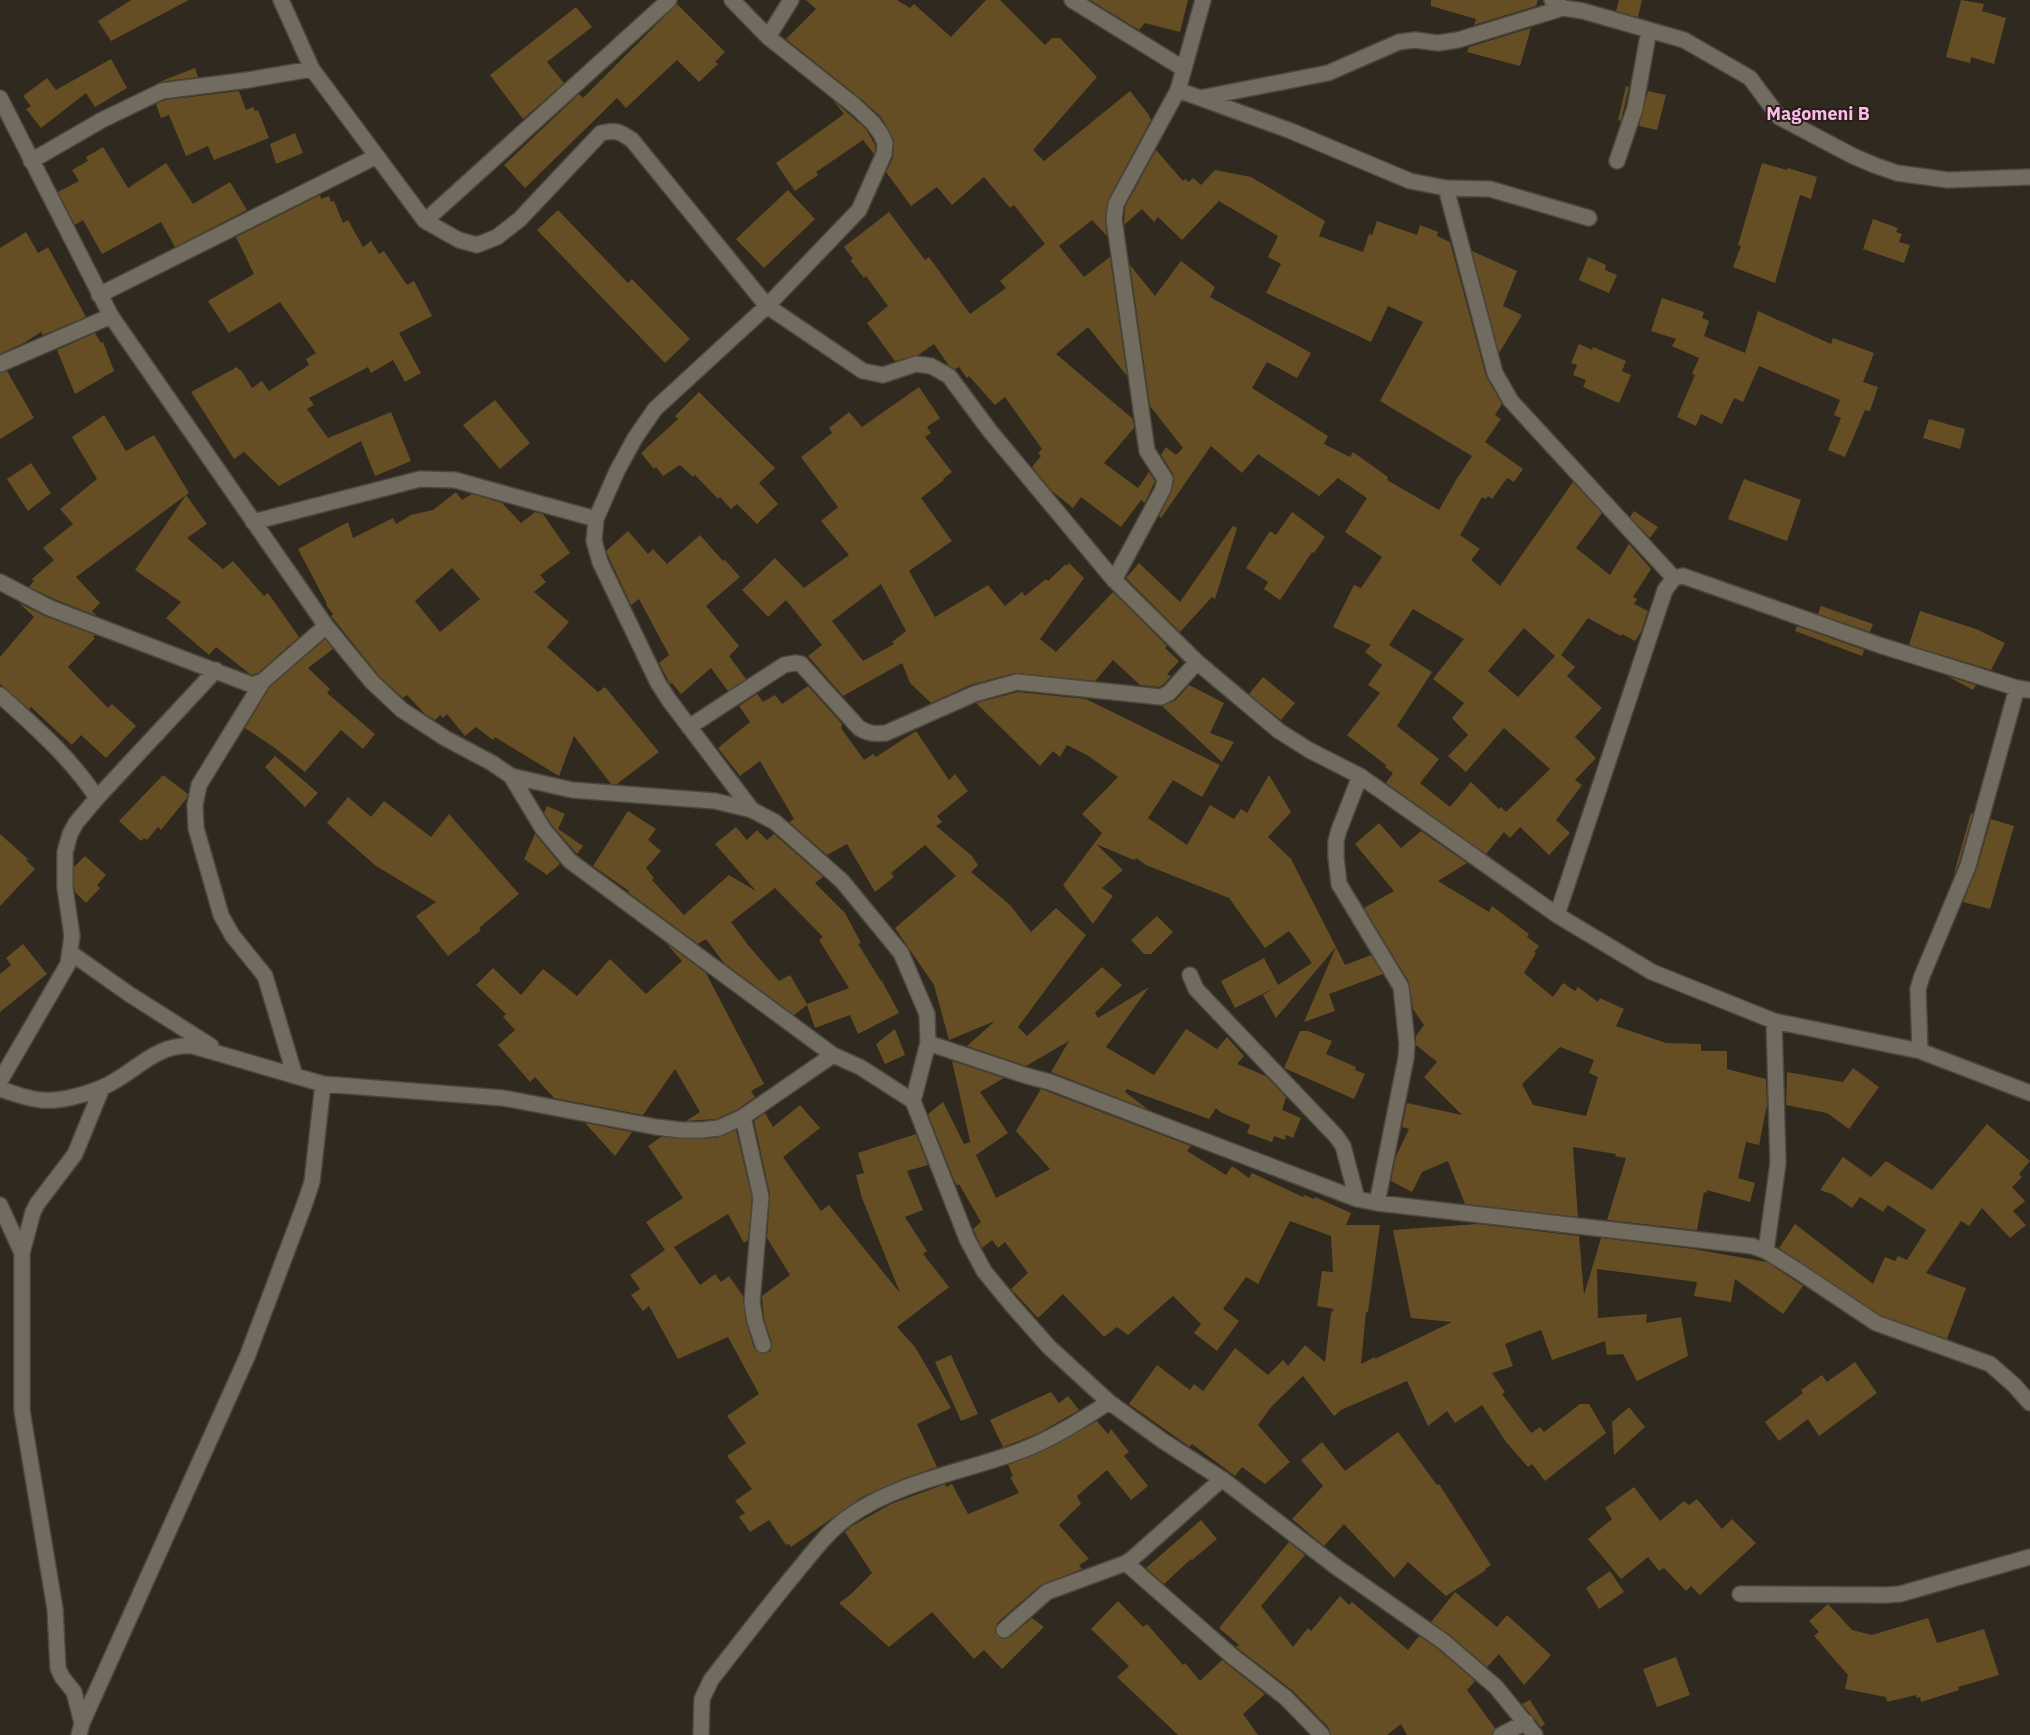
<svg xmlns="http://www.w3.org/2000/svg" width="2030" height="1735" font-family="'IBM Plex Sans',sans-serif">
  <rect width="100%" height="100%" fill="#2f291f"/>
  <path fill="#654e24" fill-rule="evenodd" d="M131,0H189L111,41L98,21Z
    M806,0H897L910,8L914,4L951,37L986,0H1000L1045,45L1052,38H1060L1097,77L1033,150L1044,161L1130,91L1149,115L1151,120L1108,200L1105,218L1107,236L1092,220L1059,246L1084,277L1110,257L1127,376L1088,327L1056,354L1133,419L1134,428L1104,463L1138,488L1149,472L1155,481L1145,503L1141,500L1121,527L1081,497L1073,508L1052,491L1032,467L1041,456L1038,453L1042,449L1005,397L995,405L969,376L967,378L959,367L955,369L949,366L934,344L918,355L895,361L867,323L888,306L866,276L864,278L850,260L853,259L844,247L889,212L925,260L929,257L970,314L1006,288L1000,281L1045,244L1014,205L1010,208L984,177L952,205L937,187L911,206L886,172L893,158L894,143L889,130L881,117L861,99L786,39L816,9Z
    M1090,0H1188L1180,32L1145,23L1139,30Z
    M1431,0H1538L1536,6L1474,25L1476,19L1431,6Z
    M1619,0H1642L1638,17L1616,11Z
    M1961,0L1984,4L1982,11L2006,18L1994,64L1971,57L1970,63L1946,57Z
    M677,4L725,52L715,62L718,64L699,82L677,60L626,108L617,98L525,188L504,165L579,94L583,98Z
    M576,7L592,27L547,62L564,83L523,119L490,75Z
    M1531,28L1520,66L1467,52L1469,47Z
    M111,59L127,88L95,107L86,93L41,128L26,109L31,106L23,96L47,78L56,90Z
    M195,68L198,77L159,82Z
    M1626,86L1629,87L1621,121L1618,120Z
    M239,91L246,110L253,107L255,111L258,110L269,138L214,160L208,146L186,156L169,115L161,118L156,104L165,100Z
    M1648,91L1666,95L1657,130L1639,126Z
    M833,100L866,129L875,145V152L874,154L863,140L816,172L818,175L795,191L776,163L844,114Z
    M295,133L303,153L276,164L270,144Z
    M103,147L128,188L166,163L193,204L230,182L247,210L175,247L161,222L102,254L83,220L75,225L58,192L79,181L72,170L88,161L86,157Z
    M1156,150L1183,181L1185,179L1189,182L1193,178L1201,185L1215,170L1251,177L1325,221L1319,236L1363,252L1369,234L1372,235L1377,221L1417,235L1420,225L1438,232L1437,236L1450,242L1486,376L1502,404L1495,415L1501,419L1485,442L1523,469L1514,482L1507,478L1492,499L1488,496L1486,499L1482,497L1460,535L1480,549L1471,560L1500,586L1573,482L1602,513L1576,548L1610,575L1629,544L1651,569L1633,597L1637,599L1634,604L1648,611L1641,632L1635,641L1622,634L1621,636L1588,618L1561,655L1575,667L1567,676L1602,708L1575,737L1596,758L1575,780L1582,785L1556,820L1570,833L1549,855L1520,827L1510,838L1504,832L1486,854L1386,783L1393,773L1385,767L1386,765L1347,735L1380,693L1368,685L1382,665L1365,652L1371,645L1333,627L1354,585L1361,588L1382,557L1345,532L1367,498L1338,478L1319,496L1258,454L1242,473L1211,446L1161,518L1159,516L1171,493L1174,481L1173,474L1161,455L1166,447L1176,455L1183,448L1150,406L1130,265L1155,296L1181,261L1215,287L1210,297L1311,353L1297,378L1267,362L1252,388L1328,436L1324,444L1350,457L1353,452L1388,477L1387,480L1439,510L1456,480L1472,456L1380,401L1423,322L1388,306L1371,342L1266,293L1281,264L1268,257L1278,236L1219,201L1182,240L1158,217L1154,222L1142,209L1124,225L1125,207ZM1413,609L1464,639L1433,679L1464,703L1452,718L1468,735L1448,756L1466,772L1504,728L1550,769L1506,812L1501,807L1499,809L1471,782L1450,807L1420,783L1439,759L1397,726L1432,672L1389,645ZM1524,628L1555,656L1518,697L1488,671Z
    M1762,163L1787,170L1788,168L1817,177L1811,199L1800,195L1775,283L1733,267L1741,246L1738,245Z
    M788,190L815,219L764,268L736,239Z
    M320,195L321,199L329,196L331,202L334,201L343,223L348,220L363,247L371,241L379,254L384,251L407,285L414,281L432,316L399,333L421,373L405,382L393,360L371,373L368,367L309,398L314,405L307,409L328,438L391,412L411,461L375,476L361,441L279,486L244,452L234,459L191,392L237,367L240,371L241,370L252,388L262,381L269,391L309,365L306,359L316,353L280,302L229,333L208,301L254,274L236,237Z
    M558,210L628,283L632,279L690,339L665,363L537,230Z
    M1873,219L1898,228L1896,232L1902,234L1899,242L1910,245L1904,263L1863,249Z
    M26,232L38,253L48,247L86,317L43,335L41,332L24,343L0,354V248Z
    M1472,251L1517,271L1503,306L1522,315L1499,353Z
    M1588,257L1606,265L1605,270L1617,275L1609,293L1579,280Z
    M1662,298L1704,312L1702,318L1709,321L1704,336L1745,353L1758,311L1831,344L1833,338L1874,353L1863,382L1878,387L1870,411L1865,410L1845,457L1828,450L1841,418L1834,415L1840,400L1759,366L1743,402L1734,398L1722,424L1701,414L1696,426L1677,417L1695,375L1692,374L1699,358L1672,346L1676,339L1651,331Z
    M95,333L101,343L103,342L114,371L75,394L57,350Z
    M1579,344L1592,350L1593,347L1626,361L1622,371L1631,375L1619,403L1583,387L1586,380L1573,375L1577,365L1571,363Z
    M7,371L34,418L0,439V373Z
    M919,387L940,418L927,427L931,433L925,437L952,472L943,479L944,480L921,498L952,541L909,571L935,617L988,585L1005,606L1022,592L1025,596L1046,579L1048,581L1066,564L1067,566L1069,563L1084,578L1040,639L1056,652L1113,592L1167,646L1165,648L1179,661L1167,674L1171,676L1163,685L1159,687L1140,685L1113,660L1095,681L1015,673L970,685L931,703L910,683L902,663L843,696L808,656L822,645L786,600L768,617L742,590L775,558L804,588L849,555L821,521L838,507L801,457L832,433L829,428L849,412L862,427ZM881,584L906,631L892,642L894,644L863,661L832,621Z
    M699,392L775,468L759,483L778,504L757,524L737,504L731,509L720,497L718,499L695,475L693,477L680,465L663,476L656,467L654,469L641,453L678,419L675,416Z
    M495,400L530,443L500,469L463,425Z
    M104,415L126,451L154,435L189,493L186,495L207,524L187,538L223,569L233,561L264,596L268,593L299,637L258,673L251,675L216,647L209,655L166,618L181,602L135,570L186,495L76,577L100,603L92,611L97,616L54,599L29,587L34,581L32,579L54,560L43,548L73,524L60,509L97,479L72,437Z
    M1929,419L1965,429L1960,449L1923,438Z
    M31,463L51,493L28,511L7,479Z
    M1744,479L1801,500L1787,541L1728,519Z
    M456,492L462,500L472,494L502,503L521,523L535,512L543,514L570,553L540,575L546,582L534,592L569,622L547,647L598,692L605,687L659,752L617,784H611L574,736L559,776L495,737L493,740L476,727L465,736L447,714L443,718L440,715L435,720L425,714L407,695L403,698L379,676L331,616L333,614L326,605L327,604L298,549L348,522L353,538L393,518L396,524L411,515L433,510ZM452,568L480,599L440,632L415,601Z
    M1634,511L1658,527L1650,538L1630,517Z
    M1292,512L1325,537L1314,553L1312,552L1280,600L1264,589L1268,582L1246,568L1270,531L1276,535Z
    M1233,526L1237,528L1215,599L1212,597L1180,632L1126,578L1139,563L1180,602Z
    M628,531L648,554L653,549L667,564L700,535L723,561L725,560L740,577L706,606L739,646L729,656L746,679L728,691L711,668L681,694L672,683L670,684L659,663L669,655L639,599L631,605L606,551Z
    M19,603L47,617L95,635L93,637L95,638L68,667L108,708L112,704L136,726L106,758L81,735L72,745L31,707L29,709L0,684V657L34,617Z
    M1821,606L1873,624L1870,632L1818,614Z
    M1920,611L1976,629L2005,643L1991,670L1909,645Z
    M1797,626L1864,650L1862,656L1795,631Z
    M325,639L333,649L308,668L330,689L327,693L375,734L363,749L341,730L305,772L275,748L245,728L270,687Z
    M1947,676L1976,685L1973,690Z
    M1263,677L1295,703L1281,720L1249,694Z
    M1189,685L1224,703L1210,733L1234,742L1222,762L1162,706L1176,700Z
    M808,686L842,724L841,728L864,760L873,754L876,757L916,731L949,780L955,774L968,791L937,816L942,822L936,826L971,855L978,865L971,872L1010,905L1031,932L1056,908L1086,935L1018,1027L1027,1036L1102,967L1122,985L1095,1013L1098,1018L1149,987L1106,1047L1154,1075L1186,1029L1217,1049L1227,1037L1244,1056L1237,1064L1266,1076L1286,1097L1282,1110L1301,1118L1293,1138L1286,1135L1285,1140L1274,1136L1272,1142L1247,1133L1250,1125L1220,1112L1216,1108L1209,1119L1127,1089L1125,1092L1149,1110L1051,1072L1069,1041L1026,1066L967,1046L995,1021L949,1040L934,985L895,928L956,876L925,845L891,873L894,877L875,892L847,844L827,855L789,822L794,819L760,761L740,776L718,748L750,722L739,706L757,694L763,702L775,695L782,704Z
    M1018,692L1086,699L1220,765L1202,797L1173,780L1148,818L1187,845L1210,805L1234,819L1241,809L1247,813L1269,775L1291,812L1268,837L1291,859L1336,947L1276,1018L1263,995L1274,988L1235,1008L1221,981L1264,958L1278,985L1312,963L1289,931L1265,948L1229,898L1146,865L1136,858L1134,860L1096,844L1123,870L1102,888L1113,896L1093,924L1063,885L1102,833L1082,814L1118,777L1087,755L1067,745L1060,757L1053,751L1040,766L976,703Z
    M275,756L318,793L305,807L265,767Z
    M163,775L188,794L187,798L161,830L158,827L147,840L144,838L141,841L119,821Z
    M348,797L371,817L384,801L431,837L449,814L519,894L479,928L481,930L448,956L416,916L436,902L376,866L327,823Z
    M547,806L565,814L558,829L583,846L577,854L551,824L544,813Z
    M628,811L656,829L648,840L661,851L646,868L654,878L652,880L684,915L729,875L756,891L715,844L736,827L747,840L757,830L767,840L774,834L823,877L815,883L845,913L861,943L858,944L881,981H882L899,1013L858,1034L850,1015L815,1028L807,1005L794,1015L724,963L706,939L698,944L628,892L629,891L593,866ZM775,888L823,937L819,940L849,988L807,1004L790,975L779,981L748,945L731,922Z
    M1971,813L1973,814L1959,863L1953,877Z
    M1991,819L2014,826L1990,909L1963,902L1977,868Z
    M1379,823L1401,848L1421,831L1467,863L1438,881L1489,912L1492,906L1529,934L1527,937L1539,946L1534,952L1536,953L1524,973L1553,997L1563,983L1575,991L1578,987L1598,1002L1600,998L1624,1009L1616,1026L1666,1043L1701,1044V1051H1727V1069L1766,1079L1767,1105L1759,1145L1746,1142L1738,1178L1755,1183L1750,1202L1707,1190V1193L1704,1192L1697,1230L1607,1220L1626,1158L1615,1156L1616,1154L1573,1147L1578,1217L1465,1204L1448,1161L1422,1172L1412,1192L1391,1181L1396,1156L1409,1129L1402,1127L1407,1103L1462,1115L1424,1077L1437,1062L1416,1045V1036L1424,1025L1413,1009L1409,982L1364,908L1394,891L1355,844ZM1560,1047L1594,1060L1589,1073L1598,1077L1586,1116L1533,1105L1522,1084Z
    M0,834L28,859L26,860L35,869L0,906Z
    M535,834L560,864L547,875L524,859Z
    M85,856L106,875L97,885L100,888L86,903L75,892L74,887V867Z
    M1157,916L1173,932L1151,954H1144L1131,940Z
    M666,943L706,973L764,1084L751,1091L755,1097L738,1109L716,1119L686,1121L700,1112L675,1069L643,1115L554,1098L535,1077L530,1082L498,1045L515,1030L503,1017L506,1014L476,985L493,968L521,995L543,969L577,996L610,959L646,994L682,961Z
    M23,944L47,974L0,1012V974L11,965L6,958Z
    M1336,947L1345,965L1371,955L1383,974L1329,994L1335,1011L1304,1022Z
    M895,1029L905,1055L885,1064L876,1044Z
    M1300,1031H1308L1332,1041L1326,1054L1356,1067L1355,1070L1365,1074L1354,1099L1284,1068Z
    M952,1061L1004,1078L980,1092L1008,1133L976,1155L996,1198L1050,1169L1016,1131L1041,1089L1191,1146L1187,1151L1226,1175L1232,1166L1249,1178L1252,1173L1303,1197L1304,1195L1314,1199L1315,1197L1351,1213L1346,1225H1380L1368,1312H1366L1361,1364L1375,1357V1359L1452,1322L1411,1318L1393,1230L1478,1224L1579,1236L1584,1295L1601,1238L1693,1249L1767,1262L1803,1286L1783,1314L1735,1279L1731,1302L1694,1296L1697,1282L1597,1269L1598,1318L1647,1314L1646,1323L1681,1317L1688,1356L1637,1381L1623,1354L1607,1355L1605,1341L1552,1360L1541,1330L1505,1344L1513,1366L1492,1373L1505,1392L1502,1394L1531,1433L1540,1427L1544,1432L1580,1404H1589L1606,1433L1545,1481L1532,1464L1528,1467L1506,1442L1482,1405L1455,1423L1447,1411L1428,1426L1407,1381L1341,1410L1334,1416L1303,1376L1272,1406L1258,1425L1290,1462L1265,1484L1242,1467L1235,1476L1192,1444L1190,1447L1129,1404L1157,1365L1190,1390L1194,1384L1203,1391L1235,1348L1268,1375L1283,1360L1288,1366L1305,1345L1325,1362L1331,1313L1334,1309L1317,1306L1322,1271L1333,1272L1331,1236L1290,1221L1258,1284L1246,1277L1223,1309L1239,1321L1217,1351L1194,1333L1201,1324L1173,1296L1128,1335L1117,1327L1104,1337L1063,1294L1038,1318L1011,1289L1028,1273L1005,1242L998,1248L992,1240L982,1248L973,1229L981,1222L959,1184L957,1186L954,1180L928,1114L943,1102L964,1144L970,1142L971,1145Z
    M1853,1068L1879,1087L1849,1129L1827,1113L1786,1105L1787,1072L1843,1082Z
    M800,1105L820,1128L783,1157L821,1211L829,1205L900,1293L862,1198L856,1175L864,1173L858,1153L916,1134L928,1165L907,1171L923,1210L905,1217L927,1251L923,1254L949,1287L897,1327L915,1347L951,1408L917,1424L937,1467L905,1478L862,1497L791,1547L789,1544L786,1545L769,1520L750,1532L739,1517L745,1513L735,1501L752,1489L727,1456L746,1443L727,1416L759,1394L728,1337L678,1359L649,1306L643,1311L631,1295L640,1289L630,1275L665,1250L646,1222L683,1198L648,1146L661,1137L703,1139L720,1137L736,1130L752,1198L748,1240L744,1243L728,1214L674,1247L700,1285L715,1274L721,1282L729,1276L743,1296L746,1322L754,1348L762,1354L770,1352L772,1343L764,1319L762,1296L790,1275L767,1238L770,1195L754,1121L765,1113L773,1127Z
    M585,1123L632,1132L615,1156Z
    M1987,1124L2030,1161L2019,1174L2022,1177L2012,1187L2025,1201L2013,1211L2026,1225L2010,1238L1982,1208L1969,1226L1961,1221L1926,1273L1966,1288L1947,1339L1880,1315L1779,1248L1795,1224L1873,1284L1885,1257L1895,1261L1898,1256L1907,1260L1926,1230L1888,1205L1883,1212L1860,1197L1852,1208L1832,1194L1820,1190L1843,1157L1871,1177L1886,1161L1932,1190Z
    M951,1355L978,1414L961,1421L935,1362Z
    M1855,1362L1877,1393L1819,1436L1808,1419L1779,1441L1765,1422L1803,1393L1801,1390L1822,1375L1827,1382Z
    M1051,1392L1059,1403L1068,1396L1079,1410L1039,1433L1003,1447L990,1420Z
    M1629,1407L1645,1427L1614,1455L1612,1422Z
    M1097,1421L1108,1434L1111,1429L1129,1452L1124,1456L1148,1486L1131,1500L1107,1470L1077,1496L1081,1504L1059,1525L1089,1559L1079,1565L1082,1569L1041,1585L997,1623L995,1632L1002,1639L1010,1637L1032,1618L1044,1627L1002,1669L984,1650L974,1659L932,1612L889,1647L839,1603L850,1595L872,1573L845,1532L852,1526L891,1504L945,1484L946,1487L952,1484L968,1514L1019,1493L1010,1477L1013,1476L1008,1465L1047,1449Z
    M1398,1432L1437,1485L1439,1484L1491,1565L1485,1569L1486,1570L1446,1596L1408,1562L1394,1578L1344,1524L1324,1546L1292,1519L1323,1486L1301,1460L1322,1442L1345,1471Z
    M1634,1487L1660,1521L1684,1501L1689,1505L1697,1499L1722,1529L1732,1519L1756,1543L1700,1595L1691,1586L1686,1591L1664,1568L1659,1571L1648,1557L1621,1579L1588,1539L1612,1519L1605,1508Z
    M1201,1520L1217,1539L1192,1560L1191,1559L1164,1584L1146,1568Z
    M1289,1542L1305,1555L1261,1606L1293,1647L1308,1628L1311,1631L1340,1596L1349,1605L1352,1602L1408,1650L1419,1636L1438,1649L1475,1681L1467,1690L1495,1728L1492,1735H1407L1401,1724L1387,1735H1331L1329,1728L1293,1691L1236,1647L1239,1645L1219,1628Z
    M1610,1571L1624,1592L1599,1609L1586,1588Z
    M1455,1592L1497,1627L1507,1615L1551,1655L1524,1685L1499,1654L1487,1667L1450,1635L1431,1622Z
    M1118,1601L1143,1627L1147,1624L1183,1665L1185,1663L1200,1681L1222,1660L1265,1694L1243,1714L1258,1735H1178L1117,1677L1129,1666L1091,1629Z
    M1828,1604L1852,1630L1872,1635L1928,1618L1937,1643L1984,1629L1999,1675L1958,1687L1959,1690L1921,1702L1920,1697L1917,1698L1916,1695L1887,1702L1886,1697L1845,1689L1848,1675L1814,1636L1819,1632L1809,1621Z
    M1676,1657L1690,1695L1657,1707L1643,1669Z
    M1530,1700L1545,1724L1541,1727L1522,1704Z"/>
  <g fill="none" stroke-linecap="round" stroke-linejoin="round">
    <defs>
      <path id="minor" d="M281,0L312,69L425,221L459,240L477,245L497,237L520,219L601,133C616,130 619,131 632,140L767,306L863,371L883,375L916,364L931,366L949,376L990,431L1114,580L1197,662L1279,731L1309,750L1360,776L1557,915L1652,972L1774,1021L1920,1051L2030,1093
        M732,0L768,37L855,106L873,123L881,134L885,143L884,154L859,210L767,306L655,409L635,438L617,471L596,519L594,541L600,562L658,683L669,700L752,810
        M1072,0L1184,69
        M1552,0L1563,8L1583,11L1684,40L1750,78L1779,117L1853,156L1874,165L1897,173L1948,180L2030,177
        M768,37L791,0
        M1178,90L1291,131L1410,181L1446,188L1490,189L1589,218
        M0,98L111,316L326,626L372,682L402,710L445,738L492,763L511,776L572,790L715,801L752,810L775,822L842,881L901,953L927,1014L928,1043L913,1101L967,1239L984,1271L1011,1304L1049,1347L1109,1402L1163,1441L1222,1479L1335,1566L1444,1642L1496,1687L1535,1735
        M1200,98L1328,73L1399,42L1415,40L1438,43L1458,40L1563,8
        M31,161L102,120L162,91L248,80L312,69
        M1617,161L1635,108L1649,30
        M1446,188L1495,373L1511,401L1674,578
        M425,221L669,0
        M99,295L377,156
        M0,364L111,316
        M253,522L420,479L455,480L596,519
        M1114,580L1163,489L1165,479L1147,451L1114,219L1116,204L1178,90L1203,0
        M0,582L50,608L252,685L263,681L326,626
        M263,681L199,785L195,805L196,828L221,915L232,935L265,976L295,1076
        M0,695C35,727 71,758 97,798
        M689,727L784,665L795,663L801,664L859,728C869,734 875,734 886,733L974,694L1017,682L1161,697L1169,693L1197,662
        M511,776L543,829L570,861L833,1055L860,1067L913,1101
        M1360,776L1339,830L1336,841V857L1339,884L1401,987L1407,1044L1406,1058L1377,1203
        M1557,915L1665,590L1674,578L1683,576L1879,645L2017,688L2030,690
        M71,953L129,994L211,1046
        M1190,975L1196,989L1336,1136L1343,1146L1357,1199
        M928,1043L1027,1076L1050,1082L1357,1199L1377,1203L1752,1246L1766,1251L1795,1269L1876,1323L1990,1364L2014,1385L2030,1403
        M1920,1051L1918,989L1922,976L1968,866L2017,688
        M0,1081L68,964L72,936L65,888V852L70,834L76,823L97,798L216,670
        M0,1089C13,1093 27,1099 41,1100C59,1102 84,1095 101,1088C134,1075 153,1043 193,1046L323,1084L503,1098L656,1127L681,1130H702L719,1128L743,1117L833,1055
        M743,1117L761,1197L752,1302L755,1321L763,1345
        M0,1205L22,1253
        M1766,1251L1778,1163L1774,1021
        M1126,1563L1232,1656L1286,1698L1322,1735
        M1740,1594L1886,1595L1900,1594L2030,1557
        M1004,1630L1047,1592L1126,1563L1133,1558L1222,1479
        M82,1723L74,1692L62,1677L58,1668L55,1609L22,1411V1253L33,1212L37,1204L75,1154L102,1088
        M79,1735L82,1723L247,1357L305,1203L312,1182L323,1084
        M701,1735L702,1699L711,1680C738,1645 765,1610 793,1576C810,1556 826,1533 847,1518C896,1482 964,1472 1020,1451C1052,1439 1080,1421 1109,1402
        M1501,1735L1526,1722"/>
    </defs>
    <use href="#minor" stroke="#4c483e" stroke-width="18"/>
    <use href="#minor" stroke="#726b60" stroke-width="15"/>
  </g>
  <g text-anchor="middle" stroke-width="4" stroke-linejoin="round" paint-order="stroke">
    <g font-size="18" font-weight="bold" fill="#fdbaeb" stroke="#251f16">
      <text x="1818" y="120">Magomeni B</text>
    </g>
  </g>
</svg>
